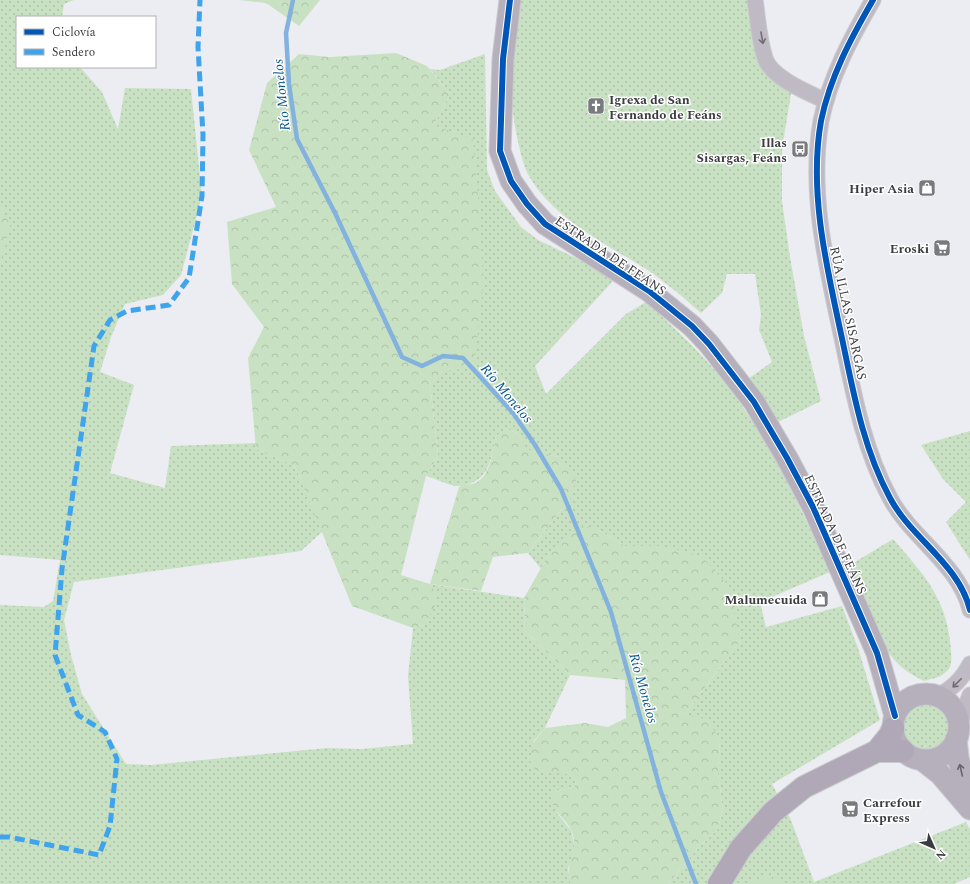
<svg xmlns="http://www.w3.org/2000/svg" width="970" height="884" font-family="Spectral,serif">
  <defs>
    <pattern id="grass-dots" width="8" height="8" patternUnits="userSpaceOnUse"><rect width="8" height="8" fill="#c9e1c3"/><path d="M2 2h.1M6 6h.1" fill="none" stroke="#aec2a9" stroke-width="1.8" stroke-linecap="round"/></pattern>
    <pattern id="forest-crowns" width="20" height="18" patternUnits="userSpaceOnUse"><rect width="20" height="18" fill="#c9e1c3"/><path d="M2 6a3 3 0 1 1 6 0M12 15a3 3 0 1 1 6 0" fill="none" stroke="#aec2a9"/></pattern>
  </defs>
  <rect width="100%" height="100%" fill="#ecedf2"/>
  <path fill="url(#grass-dots)" d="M0,0H74L64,4L62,17H17V67H80L102,92L118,129L125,88L191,89L202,196L181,275L163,295L125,304L111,337L100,372L134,385L110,473L165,488L171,446L256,443L257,449L295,466L323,531L301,551L74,582L64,620L71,655L82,694L126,764L151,765L327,748L361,749L413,744L408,676L413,628L424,625L430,584L524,598L525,631L570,675L545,728L533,742L547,773C559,772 569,770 576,782L574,788L556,791L557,813L571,830L575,847L568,869L571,884H0V605L44,607L53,601L60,560L0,555Z
    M521,0H749L761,61L792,88L782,149V201L790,257L804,336L821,401L778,422L748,379L772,362L759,330L761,315L755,274H727L722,293L701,313C684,298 668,284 649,271C609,245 554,220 529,176C521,163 513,119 512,103C509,69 517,33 521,0Z
    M485,54L487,170L495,191L521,227L538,240L576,258L614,280L535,366L546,394L626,314L646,302C669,323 692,344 713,368C765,429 797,500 830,572L760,602L766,627L842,606L858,648L880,720L772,784L791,820L814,882L966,822L970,829V877L954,884H668L698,848L717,830L723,811L718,773L720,740L685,714L740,641L662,546H625L600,531L550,552L541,569L528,553L571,497L559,457L527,450L517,433L507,429L496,436C491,460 489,483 459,486C452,487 434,478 426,476L438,455L430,385L442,371L434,125L450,94L430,69L440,70Z
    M970,431V560L946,522L966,502L943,479L921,445Z
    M893,539C925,576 947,598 951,650C951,657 953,667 946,672C940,678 931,679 924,681C912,675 900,668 892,657C875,636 861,591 850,565Z
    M902 727a23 23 0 1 1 46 0a23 23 0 1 1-46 0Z"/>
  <path fill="url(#forest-crowns)" d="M239,0H320L299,26L266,3Z
    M396,53L427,66L450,94L434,125L473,140L480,220L483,285L474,368L442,371L430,385L438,455L426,476L401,575L430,584L459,487C464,484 472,485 477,482C491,474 493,450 496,436L507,429L517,433L528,450L559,457L576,480L571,497L528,553L493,557L481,591L431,584L438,601L424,625L413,628L352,606L295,466L256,449L248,358L264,327L232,284L227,222L276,207L249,150L267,83L299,54L329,57Z
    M0,202L10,226L0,269Z
    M581,525L600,531L625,546H662L701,556L729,586L740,641L685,714L708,720L720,740L718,773L723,810L717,830L698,848L668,884H571C570,879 568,873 569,869C570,853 578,850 572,832C567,818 549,811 552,794L556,791L574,788L576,782C568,770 560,774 548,773C544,773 539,771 535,770L530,761L533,743L545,728L585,723L608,727L626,718L625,680L570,675L525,631L524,598L550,552Z
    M767,875L779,879L783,884H751L753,881Z"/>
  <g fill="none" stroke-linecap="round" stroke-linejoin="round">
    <path stroke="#83b2de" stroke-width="4.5" d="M293,0L286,33L289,84L297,139L335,213L402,357L422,366L443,356L463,358L513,413L535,445L561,489L611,612L661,792L696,884"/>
    <defs>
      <path id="street" d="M755,0C758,19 759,40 765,58C771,78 809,93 826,101
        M873,0C851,38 830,77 821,121C808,194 828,272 843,343C854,396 864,450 890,498C911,538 959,564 970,610
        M938,696C953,688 962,679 970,664
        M959,724L970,695"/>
      <path id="secondary" d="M510,0L503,59L500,151L511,181L527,204L545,224L649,291L692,326L709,344L754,402L787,458L813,507L877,653L895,716
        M893 727a33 33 0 1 1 66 0a33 33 0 1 1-66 0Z
        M956,739L958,758L970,800
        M922,760L940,774L970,809"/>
      <path id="primary" d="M877,751H903
        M719,884L741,848L773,812L804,787L877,751L890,735L893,728"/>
    </defs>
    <use href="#street" stroke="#c9cace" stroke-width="17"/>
    <use href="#secondary" stroke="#c9cace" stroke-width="23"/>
    <use href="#primary" stroke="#c9cace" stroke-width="24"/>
    <use href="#street" stroke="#c0bac4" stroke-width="15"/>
    <use href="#secondary" stroke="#b6b0bc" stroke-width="21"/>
    <use href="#primary" stroke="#b0a8b6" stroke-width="22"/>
    <path stroke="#3fa4ec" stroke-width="5" stroke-dasharray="10 5" stroke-linecap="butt" d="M0,837H9L99,855L110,826L117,759L105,732L78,715L55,655L62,569L94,346L110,320L127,311L169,305L189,278L202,196L203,135L198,47L200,0"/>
    <defs>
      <path id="cycleway" d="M510,0L503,59L500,151L511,181L527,204L545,224L649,291L692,326L709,344L754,402L787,458L813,507L877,653L895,716
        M873,0C851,38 830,77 821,121C808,194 828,272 843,343C854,396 864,450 890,498C911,538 959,564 970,610"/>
    </defs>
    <use href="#cycleway" stroke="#fff" stroke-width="8"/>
    <use href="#cycleway" stroke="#0057b8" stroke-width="6"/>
  </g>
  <defs><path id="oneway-shaft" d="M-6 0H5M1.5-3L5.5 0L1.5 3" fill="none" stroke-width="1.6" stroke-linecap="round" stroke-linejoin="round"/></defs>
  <g stroke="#706e75">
    <use href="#oneway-shaft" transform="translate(762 38) rotate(80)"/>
    <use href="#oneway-shaft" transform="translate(957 683) rotate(135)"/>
  </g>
  <use stroke="#66656b" href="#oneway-shaft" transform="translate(961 770) rotate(-103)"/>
  <defs>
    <symbol id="church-square" viewBox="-11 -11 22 22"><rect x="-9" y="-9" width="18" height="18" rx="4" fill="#797a7e" stroke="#fff"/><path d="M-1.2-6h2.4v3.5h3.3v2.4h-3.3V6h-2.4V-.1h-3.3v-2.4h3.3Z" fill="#fff"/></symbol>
    <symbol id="bus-square" viewBox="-11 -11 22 22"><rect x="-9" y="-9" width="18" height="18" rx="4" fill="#797a7e" stroke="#fff"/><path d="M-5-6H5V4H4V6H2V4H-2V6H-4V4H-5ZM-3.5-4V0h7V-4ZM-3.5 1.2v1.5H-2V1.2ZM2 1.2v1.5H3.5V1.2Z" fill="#fff"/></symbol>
    <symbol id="shop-square" viewBox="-11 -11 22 22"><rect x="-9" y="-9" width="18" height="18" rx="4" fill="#797a7e" stroke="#fff"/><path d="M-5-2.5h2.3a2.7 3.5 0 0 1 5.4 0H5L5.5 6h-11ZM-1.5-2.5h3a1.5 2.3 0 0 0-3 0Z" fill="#fff"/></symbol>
    <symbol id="supermarket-square" viewBox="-11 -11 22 22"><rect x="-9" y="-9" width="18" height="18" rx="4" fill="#797a7e" stroke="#fff"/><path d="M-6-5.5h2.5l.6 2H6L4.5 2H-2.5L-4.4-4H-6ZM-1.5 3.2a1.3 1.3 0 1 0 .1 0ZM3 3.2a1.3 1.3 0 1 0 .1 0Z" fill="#fff"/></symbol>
  </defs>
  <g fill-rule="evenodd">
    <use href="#church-square" x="586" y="96" width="20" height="20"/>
    <use href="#bus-square" x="790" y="139" width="20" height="20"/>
    <use href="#shop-square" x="917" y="178" width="20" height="20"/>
    <use href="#supermarket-square" x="932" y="238" width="20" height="20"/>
    <use href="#shop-square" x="810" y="589" width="20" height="20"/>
    <use href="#supermarket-square" x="840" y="799" width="20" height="20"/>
  </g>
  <g text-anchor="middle" stroke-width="3" stroke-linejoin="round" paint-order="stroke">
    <g font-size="13" font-weight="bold" fill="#3b3c40" stroke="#fff" text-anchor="end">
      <text x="609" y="104" text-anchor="start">Igrexa de San<tspan x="609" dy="15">Fernando de Feáns</tspan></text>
      <text x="787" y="147">Illas<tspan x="787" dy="15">Sisargas, Feáns</tspan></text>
      <text x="914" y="193">Hiper Asia</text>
      <text x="929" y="253">Eroski</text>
      <text x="807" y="604">Malumecuida</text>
      <text x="863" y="807" text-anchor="start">Carrefour<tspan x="863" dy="15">Express</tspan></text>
    </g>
    <g font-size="13" fill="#3b3c40" stroke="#fff">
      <text transform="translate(611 255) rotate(34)" y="5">ESTRADA DE FEÁNS</text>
      <text transform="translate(849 313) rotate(78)" y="5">RÚA ILLAS SISARGAS</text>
      <text transform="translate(836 534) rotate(65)" y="5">ESTRADA DE FEÁNS</text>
    </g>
    <g font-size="14" font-style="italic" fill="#05558e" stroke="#fff">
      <text transform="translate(281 95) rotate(-96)" y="5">Río Monelos</text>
      <text transform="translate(507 393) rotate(50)" y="5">Río Monelos</text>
      <text transform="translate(644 688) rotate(74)" y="5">Río Monelos</text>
    </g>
  </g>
  <rect x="16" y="16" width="140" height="52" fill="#ffffff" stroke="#b1b1b3"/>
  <rect x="24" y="29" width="20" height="6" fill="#0057b8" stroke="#b1b1b3"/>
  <text x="52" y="36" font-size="12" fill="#3b3c40">Ciclovía</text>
  <rect x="24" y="49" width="20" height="6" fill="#3fa4ec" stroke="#b1b1b3"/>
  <text x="52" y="56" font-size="12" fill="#3b3c40">Sendero</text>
  <g transform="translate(934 848) rotate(135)" stroke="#ffffff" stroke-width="3" paint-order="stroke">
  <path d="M0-3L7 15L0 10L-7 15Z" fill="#3b3c40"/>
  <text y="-6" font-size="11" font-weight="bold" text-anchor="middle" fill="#3b3c40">N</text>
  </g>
</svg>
